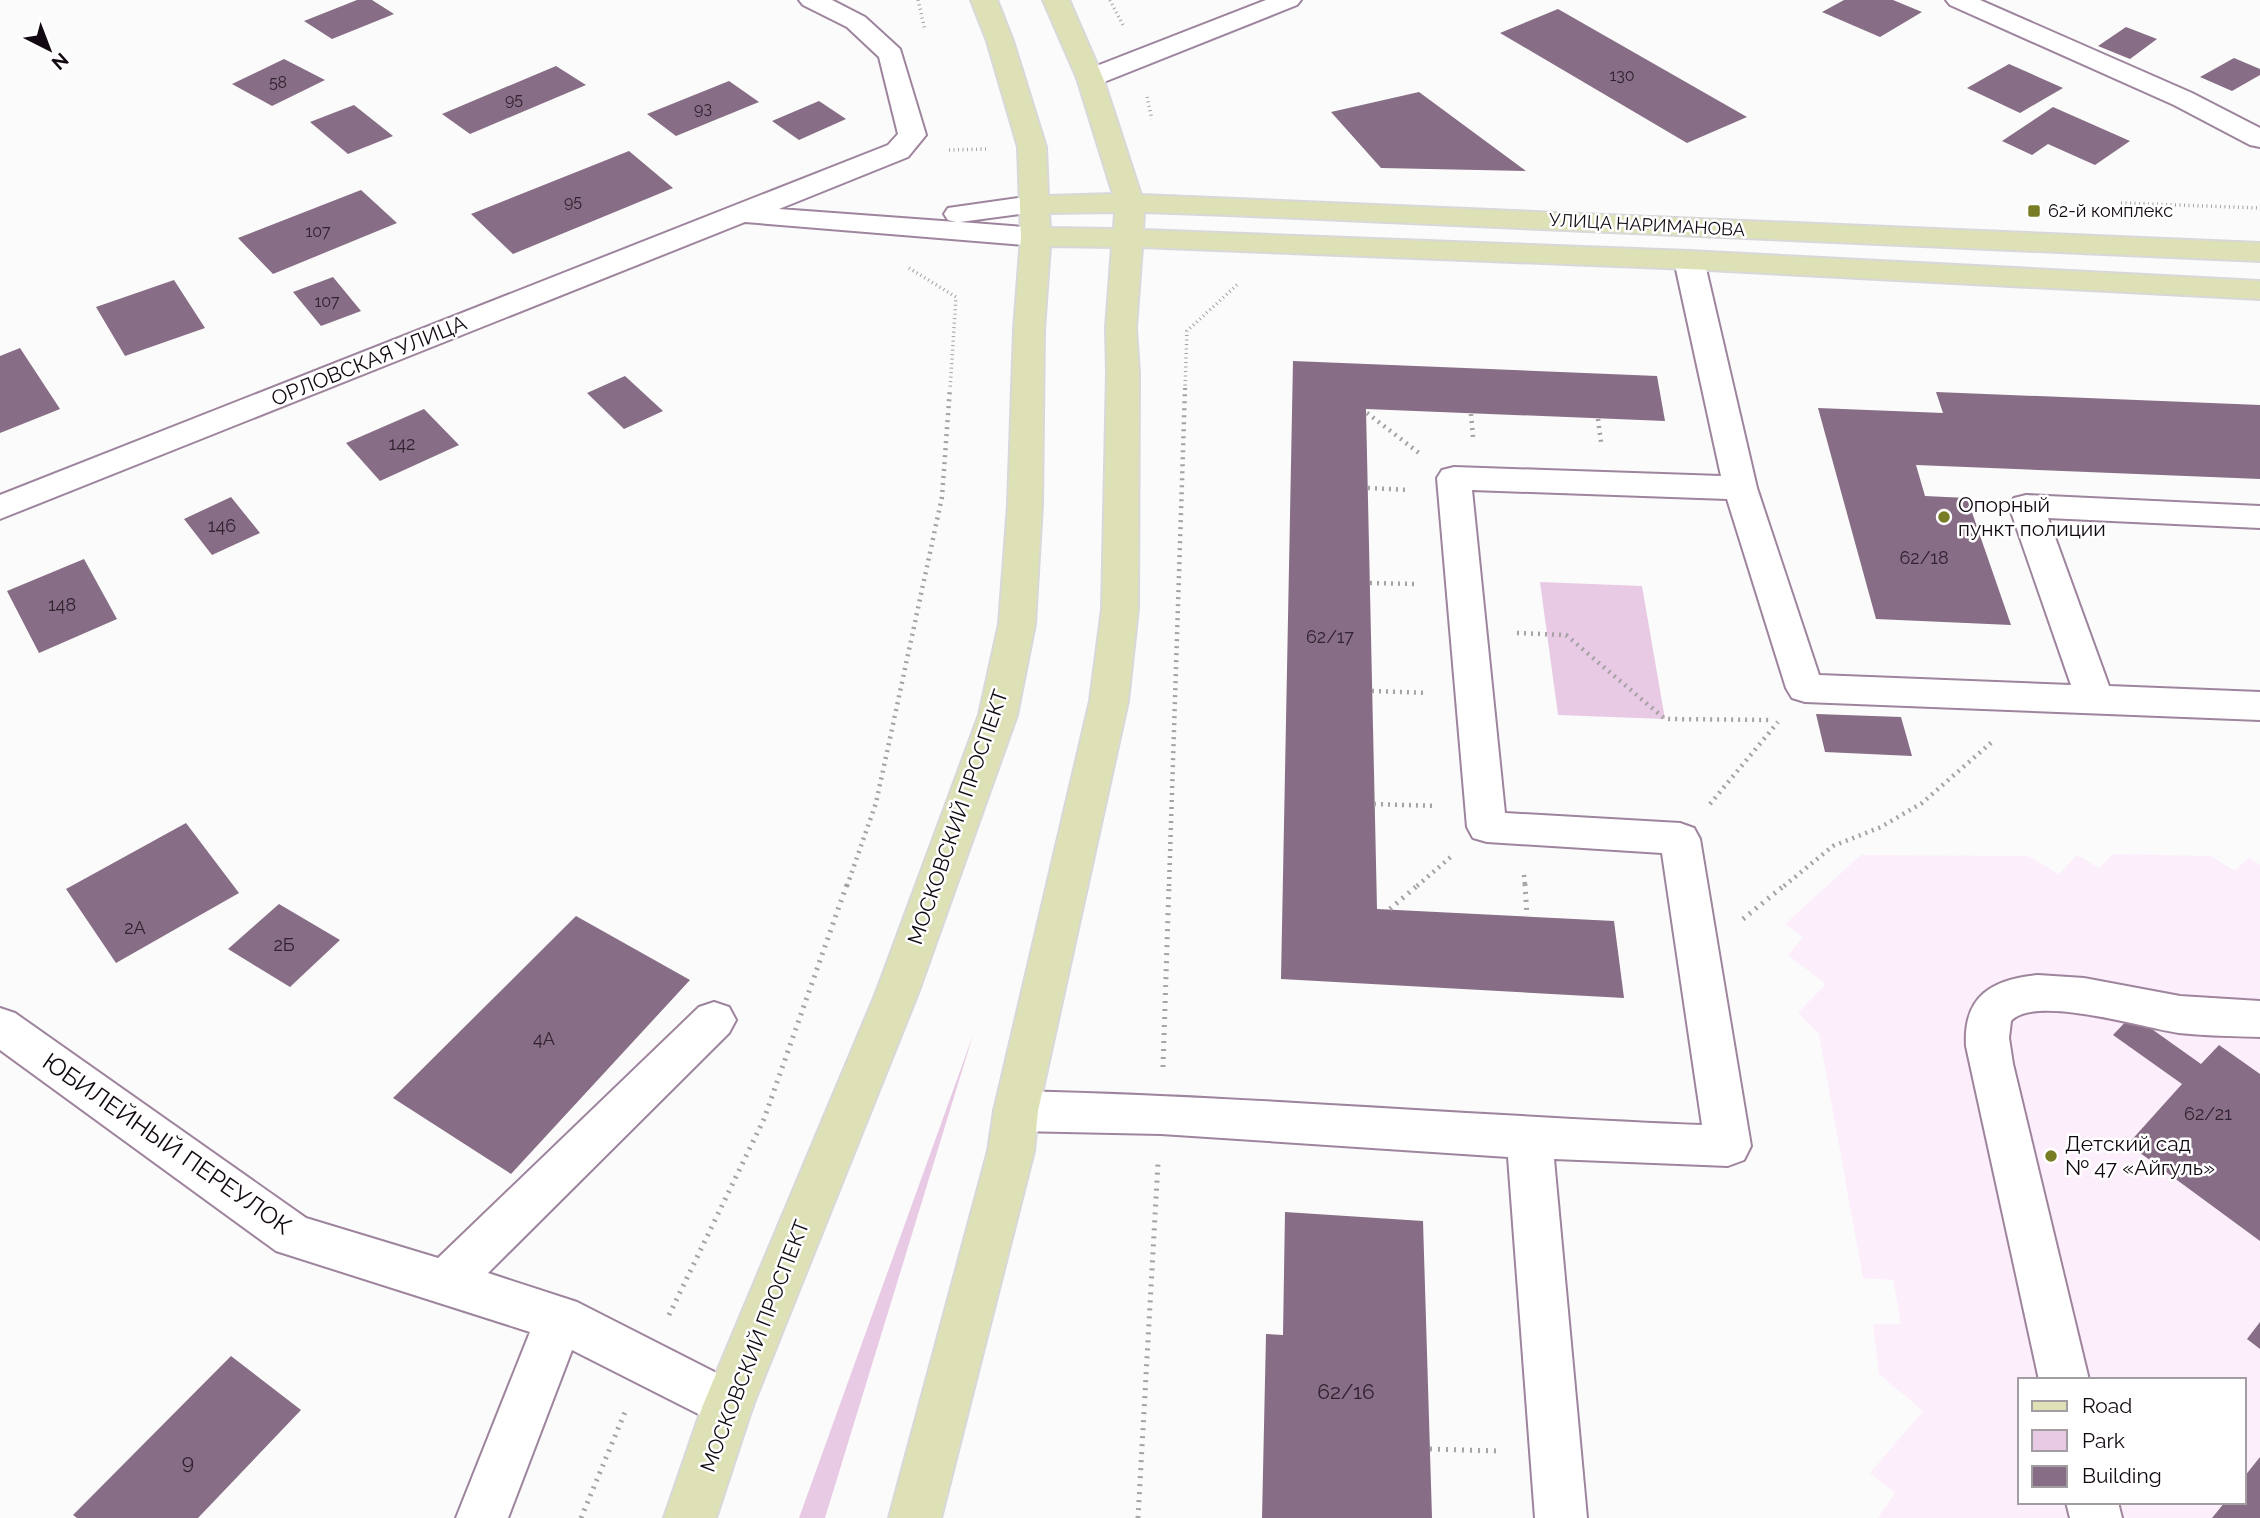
<svg xmlns="http://www.w3.org/2000/svg" width="2260" height="1518" font-family="Raleway,sans-serif">
  <rect width="100%" height="100%" fill="#fbfbfb"/>
  <path fill="#fceefb" fill-rule="evenodd" d="M2113,854L2211,856L2235,871L2249,857L2260,865V1518H1878L1895,1493L1870,1473L1923,1411L1879,1374L1873,1324H1901L1893,1280L1863,1278L1819,1034L1798,1013L1826,984L1788,955L1803,937L1785,924L1861,855L2028,856L2059,874L2077,855L2099,868ZM2020,1380H2244V1502H2020Z"/>
  <path fill="#e8cae5" d="M1540,582L1642,586L1665,719L1558,715Z
    M973,1035L825,1518H799Z"/>
  <path fill="#876d85" d="M357,0H372L394,14L332,39L304,21Z
    M1844,0H1893L1922,12L1880,37L1822,12Z
    M1558,9L1747,117L1687,143L1500,33Z
    M2126,27L2157,39L2130,59L2098,46Z
    M2234,58L2260,69V75L2232,91L2200,77Z
    M284,59L325,80L272,106L232,84Z
    M2009,64L2063,88L2020,113L1967,88Z
    M556,66L586,85L470,134L442,114Z
    M729,81L759,102L676,136L647,114Z
    M1419,92L1526,171L1381,168L1331,112Z
    M819,101L846,119L799,140L772,121Z
    M354,105L393,136L348,154L310,122Z
    M2053,107L2130,141L2095,165L2048,144L2032,155L2002,141Z
    M629,151L673,188L513,254L471,214Z
    M361,190L397,223L273,274L238,238Z
    M333,277L361,311L321,326L293,292Z
    M174,280L205,328L125,356L96,307Z
    M20,348L60,409L0,433V356Z
    M1293,361L1657,376L1665,421L1366,409L1377,909L1614,921L1624,998L1281,979Z
    M625,376L663,411L624,429L587,393Z
    M1936,392L2260,405V479L1916,465L1925,496L1967,498L2011,625L1876,619L1818,408L1943,413Z
    M424,409L459,445L380,481L346,443Z
    M231,497L260,533L212,555L184,519Z
    M84,559L117,619L39,653L7,591Z
    M1816,714L1901,717L1912,756L1825,752Z
    M186,823L239,893L116,963L66,889Z
    M279,904L340,940L290,987L228,949Z
    M576,916L690,980L511,1174L393,1098Z
    M2132,1015L2201,1064L2219,1045L2260,1074V1241L2128,1144L2182,1084L2113,1035Z
    M1285,1212L1423,1221L1432,1518H1262L1266,1334L1283,1335Z
    M2260,1322V1349L2247,1339Z
    M231,1356L301,1410L198,1518H77L73,1515Z
    M2260,1457V1518H2212L2225,1502H2244V1477Z"/>
  <g fill="none" stroke-linecap="round" stroke-linejoin="round">
    <defs>
      <path id="minor" d="M799,0H832L865,17L900,49L926,135L908,157L779,209L956,222L948,220L944,214L948,208L1033,196L1043,199L1047,205L1043,211L960,222L1036,228L1046,231L1051,237L1046,243L1036,246L745,222L0,519V495L888,145L898,134L879,57L847,27L803,5Z
        M1266,0H1301L1297,5L1099,84L1090,86L1081,84L1077,78L1081,72Z
        M1946,0H1980L2192,93L2260,128V147L2250,145L2174,105L1950,5Z
        M1689,251L1699,254L1704,260L1757,488L1819,675L2071,685L2009,506L2014,498L2026,495L2260,506V528L2048,518L2109,686L2260,692V720L1805,702L1792,698L1786,688L1727,499L1472,490L1505,813L1680,823L1694,828L1700,839L1751,1146L1744,1160L1728,1166L1554,1159L1587,1518H1535L1508,1157L1161,1134L1016,1131L1000,1125L994,1111L1000,1097L1016,1091C1245,1096 1473,1116 1702,1125L1662,853L1487,842L1473,838L1467,827L1437,478L1442,470L1454,467L1721,476L1674,260L1679,254Z
        M2038,975L2084,978L2180,996L2260,1001V1037C2233,1036 2206,1036 2179,1033C2143,1028 2035,994 2011,1021L2009,1038L2013,1064L2089,1380H2039L1966,1046C1963,996 1992,979 2038,975Z
        M714,1002L729,1007L736,1020L729,1033L488,1273L577,1302L746,1388L753,1405L746,1422L728,1429L572,1350L508,1518H456L530,1332L276,1251L0,1050V1008L15,1013L306,1218L438,1258L699,1007Z
        M2066,1502H2118L2122,1518H2070Z"/>
      <path id="major" d="M971,0H997L1013,41L1046,147L1048,196L1113,194L1077,78L1043,0H1069L1103,78L1141,195L2260,243V261L1228,215L1144,212L1143,230L1689,251L2260,281V299L1689,269L1142,247L1136,328L1139,373L1138,609L1128,701L1038,1111L1034,1151L941,1518H889L988,1151L994,1111L1090,701L1102,609L1107,373L1106,328L1112,247L1050,246L1044,330L1042,505L1035,624L1017,715L918,993L753,1405L716,1518H664L703,1405L876,993L979,715L999,624L1008,505L1014,330L1021,237L1018,147L987,41ZM1115,212L1114,229L1050,228L1049,213Z"/>
    </defs>
    <use href="#minor" stroke="#9e849c" stroke-width="4"/>
    <use href="#major" stroke="#d9d8d9" stroke-width="4"/>
    <path stroke="#a5a1a4" stroke-width="3.5" stroke-dasharray="1 3.5" stroke-linecap="butt" d="M918,0L925,30
      M1110,0L1123,25
      M1147,97L1152,119
      M949,150L986,149
      M2121,203L2260,208
      M909,268L956,297L950,390
      M1185,390L1187,331L1239,283"/>
    <path stroke="#a5a1a4" stroke-width="4.5" stroke-dasharray="2 5" stroke-linecap="butt" d="M1367,413L1419,453
      M1471,414L1473,437
      M1598,419L1601,442
      M1368,488L1409,490
      M1370,583L1415,584
      M1517,633L1566,635L1665,719L1772,720
      M1372,691L1427,693
      M1374,804L1437,806
      M1710,804L1778,722
      M1524,875L1525,886
      M847,886L876,803L942,497L950,388
      M1169,886L1185,388
      M1417,886L1453,855
      M1784,886L1833,846L1881,827L1922,803L1993,741"/>
    <path stroke="#a5a1a4" stroke-width="5" stroke-dasharray="2 6" stroke-linecap="butt" d="M1525,884L1527,916
      M1390,909L1419,884
      M1743,919L1786,884
      M1163,1067L1169,884
      M669,1315L764,1119L847,884
      M1430,1449L1499,1451
      M581,1518L625,1412
      M1138,1518L1158,1163"/>
    <use href="#minor" fill="#fff" fill-rule="evenodd"/>
    <use href="#major" fill="#dee1b6" fill-rule="evenodd"/>
  </g>
  <g fill="#787c25" stroke="#fff" stroke-width="2.5">
    <rect x="2027" y="204" width="14" height="14" rx="3.5"/>
    <circle cx="1944" cy="517" r="7"/>
    <circle cx="2051" cy="1156" r="7"/>
  </g>
  <g text-anchor="middle" stroke-width="5" stroke-linejoin="round" paint-order="stroke">
    <g font-size="16" fill="#30222f">
      <text x="1622" y="81">130</text>
      <text x="278" y="88">58</text>
      <text x="514" y="105">95</text>
      <text x="703" y="114">93</text>
      <text x="573" y="207">95</text>
      <text x="318" y="237">107</text>
      <text x="327" y="307">107</text>
    </g>
    <g font-size="18" fill="#130912" stroke="#fff" text-anchor="start">
      <text x="2048" y="217">62-й комплекс</text>
    </g>
    <g font-size="18" fill="#130912" stroke="#fff">
      <text transform="translate(1647 225) rotate(3)" y="6">УЛИЦА НАРИМАНОВА</text>
    </g>
    <g font-size="18" fill="#30222f">
      <text x="402" y="450">142</text>
      <text x="222" y="532">146</text>
      <text x="1924" y="564">62/18</text>
      <text x="62" y="611">148</text>
      <text x="1330" y="643">62/17</text>
      <text x="135" y="934">2А</text>
      <text x="284" y="951">2Б</text>
      <text x="544" y="1045">4А</text>
      <text x="2208" y="1120">62/21</text>
    </g>
    <g font-size="21" fill="#130912" stroke="#fff">
      <text transform="translate(369 361) rotate(-22)" y="7">ОРЛОВСКАЯ УЛИЦА</text>
      <text transform="translate(958 817) rotate(-71)" y="7">МОСКОВСКИЙ ПРОСПЕКТ</text>
      <text transform="translate(755 1346) rotate(-69)" y="7">МОСКОВСКИЙ ПРОСПЕКТ</text>
    </g>
    <g font-size="21" fill="#130912" stroke="#fff" text-anchor="start">
      <text x="1958" y="512">Опорный<tspan x="1958" dy="24">пункт полиции</tspan></text>
      <text x="2065" y="1151">Детский сад<tspan x="2065" dy="24">№ 47 «Айгуль»</tspan></text>
    </g>
    <g font-size="21" fill="#30222f">
      <text x="1346" y="1399">62/16</text>
      <text x="188" y="1469">9</text>
    </g>
    <g font-size="24" fill="#130912" stroke="#fff">
      <text transform="translate(167 1144) rotate(35)" y="8">ЮБИЛЕЙНЫЙ ПЕРЕУЛОК</text>
    </g>
  </g>
  <rect x="2018" y="1378" width="228" height="126" fill="#ffffff" stroke="#a19da0" stroke-width="2"/>
  <rect x="2032" y="1401" width="35" height="10" fill="#dee1b6" stroke="#a19da0" stroke-width="2"/>
  <text x="2082" y="1413" font-size="21" fill="#130912">Road</text>
  <rect x="2032" y="1430" width="35" height="21" fill="#e8cae5" stroke="#a19da0" stroke-width="2"/>
  <text x="2082" y="1448" font-size="21" fill="#130912">Park</text>
  <rect x="2032" y="1466" width="35" height="21" fill="#876d85" stroke="#a19da0" stroke-width="2"/>
  <text x="2082" y="1483" font-size="21" fill="#130912">Building</text>
  <g transform="translate(49 49) rotate(138)" stroke="#ffffff" stroke-width="5" paint-order="stroke">
  <path d="M0-5L12 26L0 18L-12 26Z" fill="#130912"/>
  <text y="-10" font-size="19" font-weight="bold" text-anchor="middle" fill="#130912">N</text>
  </g>
</svg>
